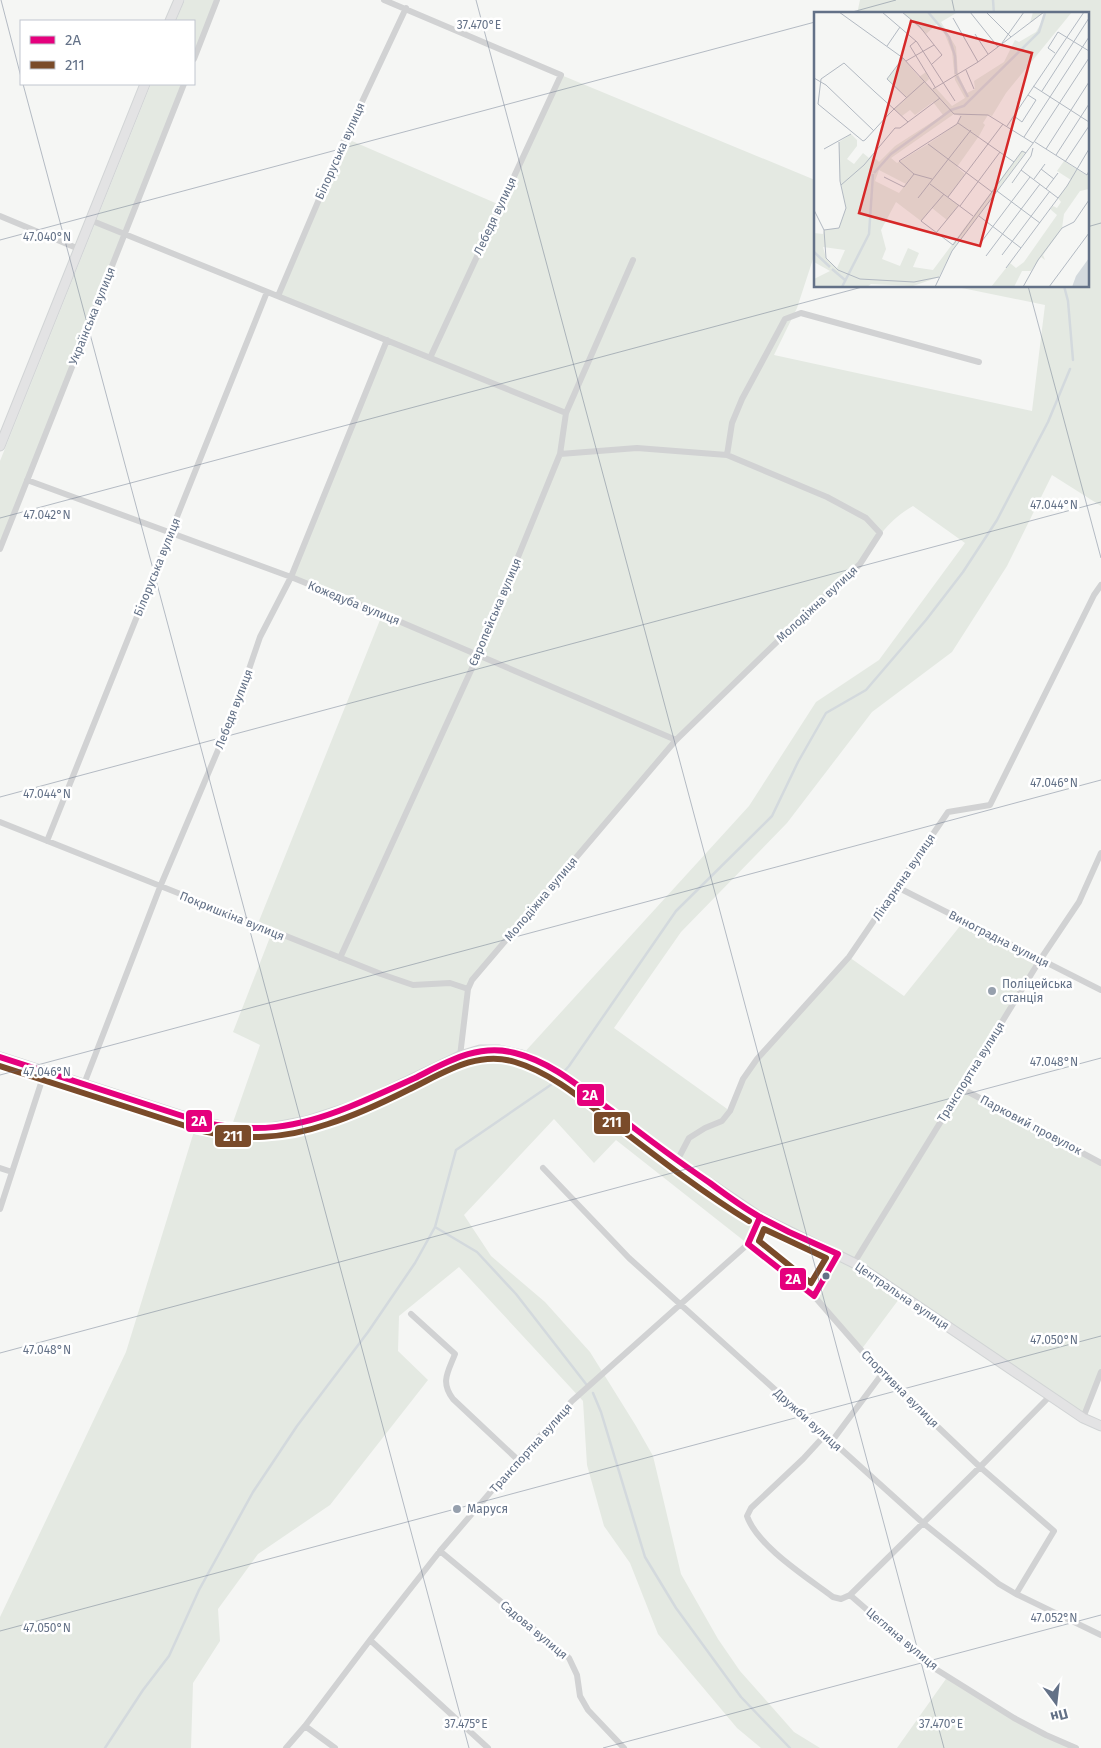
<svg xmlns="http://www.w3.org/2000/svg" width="1101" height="1748" font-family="'Fira Sans',sans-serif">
  <rect width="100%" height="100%" fill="#f5f6f4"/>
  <path fill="#e4e9e2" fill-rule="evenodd" d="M185,0H217L194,59V21H176Z
    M860,0H1101V506L1052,475L1007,566L952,652L872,712L787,823L681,932L614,1028L730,1111L743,1079L849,957L904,996L964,921L1040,960L962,1087L1101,1163V1372L1083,1418L902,1295L861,1350L814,1296L838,1255L760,1218L748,1244L616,1140L594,1163L554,1119L464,1215L491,1256L545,1302L590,1352L636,1426L653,1456L681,1574L718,1639L740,1671L794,1732L820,1748H761L737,1728L658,1634L630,1563L604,1526L587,1465L583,1401L459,1267L399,1316L398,1351L428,1380L330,1505L258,1554L218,1609L220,1641L193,1683L191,1748H0V1617L126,1352L196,1125L231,1128L260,1045L233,1032L272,932L257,926L382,615L291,577L387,341L278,296L345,138L500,205L561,75L815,180V259H813L797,308L774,355L1032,411L1045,305L952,286H1087V14H857ZM913,506L965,543L879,660L816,702L749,806L522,1055L480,1050L460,1056L468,989L676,740L860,564C875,541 888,520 913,506Z
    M151,84H184L0,549V461Z
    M948,1676L1014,1718L1076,1748H897Z"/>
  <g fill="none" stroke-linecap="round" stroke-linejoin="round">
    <path stroke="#d3d9dd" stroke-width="2.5" d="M993,0L994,14
      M1064,286L1068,301L1073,360
      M435,1227L477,1252L516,1294L586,1384
      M593,1393L601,1412L645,1557L676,1608L741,1697L790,1748
      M105,1748L143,1690L169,1656L199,1590L253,1492L297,1426L368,1332L415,1263L435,1227L456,1150L555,1082L569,1066L676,911L772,816L798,762L826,713L866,690L926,620L963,572L997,520L1048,422L1070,369"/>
    <defs>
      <path id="secondary" d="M170,21L179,0
        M0,446L145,84
        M0,1057L201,1122L231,1128L265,1129L307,1121L362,1103L460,1056L480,1050H499L522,1055L550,1068L577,1086L677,1161L760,1217L854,1263L1083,1418L1101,1426"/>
    </defs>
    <use href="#secondary" stroke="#d1d4d5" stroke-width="11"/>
    <path stroke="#d1d2d3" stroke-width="6" d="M384,0L561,75L430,358
      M194,59L217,0
      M0,216L79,249
      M90,220L566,413
      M278,296L345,138L406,8
      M727,455L732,423L742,399L785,319L801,313L979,362
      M27,480L291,577L382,614L676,740
      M0,549L184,84
      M0,822L381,974L413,985L450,983L468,989
      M47,841L267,292
      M897,887L1101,990
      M340,958L478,655L560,454L566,413L633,260
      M460,1056L468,989L472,980L676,740L782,637L860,564L880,533L866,518L827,497L727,455L637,448L560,454
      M84,1084L160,887L235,710L260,637L291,577L387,340
      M961,1088L1101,1163
      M677,1161L689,1138L705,1128L722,1121L730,1111L743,1079L757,1059L849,957L948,812L990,805L1094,595L1101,585
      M0,1168L12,1172
      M543,1168L629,1258L923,1523L999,1584L1016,1594L1101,1635
      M0,1209L45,1071
      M748,1244L814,1296L882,1374L980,1467L1054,1531L1016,1594
      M854,1263L1040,960L1079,902L1101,853
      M814,1296L838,1254
      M411,1314L455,1354C448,1372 440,1382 453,1399L518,1460
      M1083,1418L1101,1372
      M825,1435L803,1459L751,1508L747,1516C757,1546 808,1578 833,1597L841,1599L850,1595L980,1467L1050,1396
      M832,1441L882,1374
      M440,1551L569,1658L577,1675L580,1696L588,1710L624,1748
      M850,1595L934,1668L1014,1718L1046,1735L1076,1748
      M370,1640L488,1748
      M305,1726L335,1748
      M286,1748L305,1726L370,1640L440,1551L518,1460L572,1401L748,1244L760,1217"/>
    <use href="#secondary" stroke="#e3e3e4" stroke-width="9"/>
    <defs>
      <path id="bus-1" d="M0,1057L201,1122C256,1134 297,1128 349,1107C371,1098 393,1088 415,1078C447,1062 478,1043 515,1053C552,1062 582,1089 612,1111C644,1136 676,1160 710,1183C726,1195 742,1207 760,1217
        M760,1217L789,1232L838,1254L814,1296L748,1244Z"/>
      <path id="bus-2" d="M0,1066L198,1130C244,1141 284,1139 328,1124C356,1115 382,1103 408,1090C442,1074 476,1050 515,1062C552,1073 583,1100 614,1124C657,1157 702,1192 749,1221
        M764,1229L826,1258L811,1283L759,1241Z"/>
    </defs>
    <use href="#bus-1" stroke="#fff" stroke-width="10"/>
    <use href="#bus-2" stroke="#fff" stroke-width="10"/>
    <use href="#bus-1" stroke="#e5007d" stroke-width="6"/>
    <use href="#bus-2" stroke="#7a4b2a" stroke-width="6"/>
  </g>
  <path fill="none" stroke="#637187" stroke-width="1" stroke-opacity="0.45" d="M1,0L21,77M476,0L944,1748M952,0L955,14M845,14L896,0M23,84L469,1748M1087,227L1101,223M0,240L815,22M1028,286L1101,558M0,518L866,286M0,797L1101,502M0,1075L1101,780M0,1353L1101,1058M0,1631L1101,1336M603,1748L1101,1615"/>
  <g fill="#96a0ad" stroke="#fff" stroke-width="2">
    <circle cx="992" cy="991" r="5"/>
    <circle cx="457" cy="1509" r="5"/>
  </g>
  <circle fill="#637187" stroke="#fff" stroke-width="2" cx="826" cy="1276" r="4.5"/>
  <g text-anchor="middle" stroke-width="5" stroke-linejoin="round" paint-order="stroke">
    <g font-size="12" fill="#637187" stroke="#fff">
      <text transform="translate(340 151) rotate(-66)" y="4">Білоруська вулиця</text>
      <text transform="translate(495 216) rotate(-65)" y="4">Лебедя вулиця</text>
      <text transform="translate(92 316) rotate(-68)" y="4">Українська вулиця</text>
      <text transform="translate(157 567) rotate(-68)" y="4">Білоруська вулиця</text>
      <text transform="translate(354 603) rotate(22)" y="4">Кожедуба вулиця</text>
      <text transform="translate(817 604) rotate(-43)" y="4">Молодіжна вулиця</text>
      <text transform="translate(495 612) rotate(-67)" y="4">Європейська вулиця</text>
      <text transform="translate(234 709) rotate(-69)" y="4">Лебедя вулиця</text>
      <text transform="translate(904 877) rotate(-56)" y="4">Лікарняна вулиця</text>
      <text transform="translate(541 899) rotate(-50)" y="4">Молодіжна вулиця</text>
      <text transform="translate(232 916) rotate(22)" y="4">Покришкіна вулиця</text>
      <text transform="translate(999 939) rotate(27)" y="4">Виноградна вулиця</text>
      <text transform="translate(971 1072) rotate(-58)" y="4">Транспортна вулиця</text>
      <text transform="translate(1031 1125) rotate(28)" y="4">Парковий провулок</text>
      <text transform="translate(902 1296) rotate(34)" y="4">Центральна вулиця</text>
      <text transform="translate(900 1389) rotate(45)" y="4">Спортивна вулиця</text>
      <text transform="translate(808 1420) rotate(42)" y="4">Дружби вулиця</text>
      <text transform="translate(531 1448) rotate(-48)" y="4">Транспортна вулиця</text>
      <text transform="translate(534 1630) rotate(40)" y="4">Садова вулиця</text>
      <text transform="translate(902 1639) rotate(40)" y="4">Цегляна вулиця</text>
    </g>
    <g font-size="12" fill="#637187" stroke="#fff" text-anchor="start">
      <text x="1002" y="988">Поліцейська<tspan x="1002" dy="14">станція</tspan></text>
      <text x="467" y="1513">Маруся</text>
    </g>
  </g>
  <g transform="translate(814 12)">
    <rect width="275" height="275" fill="#f5f6f4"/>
    <path d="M88,0H144L127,10L142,35L144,62L153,81L161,77L160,69L190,50L201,28L205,30L222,20L231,4L229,1L216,11L219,0H258L192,81L178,104L174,103L169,111L171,113L165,124L143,155L151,162L134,185L145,193L133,208L118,196L107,209L82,190L67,218L72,237L68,247L86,254L94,236L105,241L99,255L119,258L208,139L211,141L138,239L125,265L99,274L57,272L53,275H0V267L16,259L0,250V221L9,222L10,218L25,216L32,196L26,169L25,130L37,122L43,128V134L33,147L40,152L49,141L55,146L58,143L65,150L81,134L129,103L119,90L101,103L96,98L88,104L80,97L93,86L73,67L89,46L105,65L112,60L115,67L111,71L119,77L121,75L138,94L151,86L141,68L138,40L130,20L123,12L112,22ZM140,102L147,104L143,112L114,132L83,151L77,146ZM65,158L92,172L85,181L61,169ZM9,235L31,238L23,256L12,246ZM250,149L272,163L275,159V177L266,179L250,202L248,216L229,243L231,248L227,245L217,259H208L200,275H177L196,251L202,256L210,250L243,203L236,197L239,194L243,196L247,190L244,186L257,168L243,159Z" fill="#e4e9e2" fill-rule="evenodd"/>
    <path d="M275,246V275H258L262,264Z" fill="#d3d9dd"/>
    <path fill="none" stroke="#d3d9dd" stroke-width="2.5" d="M114,0L135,25L141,44L142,62M143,64L154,85M60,161L77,142L106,121L137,98L150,94L225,20L231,1M0,240L16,255M18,257L31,268M28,275L55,222L59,162"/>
    <path fill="none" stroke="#b2b9c2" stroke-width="1" d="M25,0L89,46L140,102L174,103L219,131M68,0L103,30L141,89M88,0L106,15L128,43L118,52M156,0L184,35M172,0L197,25M139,6L164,50M161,22L174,42M102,29L96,34L121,75M188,31L210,0M73,34L86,15M241,41L234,36L244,20L275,39M89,46L73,67L93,86M92,49L120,33M152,58L160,77M0,66L12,73L60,119M219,74L275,110M119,77L164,50L230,0M228,79L275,6M200,104L208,110L222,88L214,83M94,110L80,97L61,80L30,51L7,67L4,92L49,129L51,128L74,103L80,97L110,70M144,111L200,150M193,114L270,0M210,125L275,25M25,130L26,169L32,196L25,216L10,218L12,246L24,258L46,267L100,270L125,265M221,130L273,163L275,159M114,132L178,180M10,137L37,122M232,137L275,70M242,143L275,92M251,150L275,114M227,157L240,167M207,158L244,186M70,165L90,175L100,162M118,167L100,162L85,149L143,112L147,104M220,167L231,152M198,171L217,144L219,136M116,172L159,204M27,173L50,153L81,116H86L126,86M232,177L244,161M183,179L226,211M130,182L107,209L139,233L208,139L212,141M134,185L189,112M104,186L157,118M146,194L186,140M0,198L10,218M165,204L207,236M122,221L145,193M168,229L216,165M188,243L236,179M172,244L226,172M192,256L253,174L275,137M121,275L138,239L220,130L275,46M209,275L224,248L248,216L260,210L275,188M235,275L275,221"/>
    <path fill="#d62828" fill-opacity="0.15" stroke="#d62828" stroke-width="2.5" d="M97,9L218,41L166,234L45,201Z"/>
    <rect width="275" height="275" fill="none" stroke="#637187" stroke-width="2.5"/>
  </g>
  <g font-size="12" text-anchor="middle" fill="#637187" stroke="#fff" stroke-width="5" stroke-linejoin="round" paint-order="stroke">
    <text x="479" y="29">37.470°E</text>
    <text x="47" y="241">47.040°N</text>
    <text x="1054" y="509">47.044°N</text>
    <text x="47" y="519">47.042°N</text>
    <text x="1054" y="787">47.046°N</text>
    <text x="47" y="798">47.044°N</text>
    <text x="1054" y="1066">47.048°N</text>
    <text x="47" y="1076">47.046°N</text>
    <text x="1054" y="1344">47.050°N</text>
    <text x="47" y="1354">47.048°N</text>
    <text x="1054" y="1622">47.052°N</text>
    <text x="47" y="1632">47.050°N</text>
    <text x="466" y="1728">37.475°E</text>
    <text x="941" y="1728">37.470°E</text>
  </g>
  <g stroke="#fff" stroke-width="2">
    <rect x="576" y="1083" width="29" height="24" rx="5" fill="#e5007d"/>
    <rect x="185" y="1109" width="28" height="24" rx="5" fill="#e5007d"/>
    <rect x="593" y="1111" width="38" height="24" rx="5" fill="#7a4b2a"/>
    <rect x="214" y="1124" width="38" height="24" rx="5" fill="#7a4b2a"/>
    <rect x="779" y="1267" width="28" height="24" rx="5" fill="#e5007d"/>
  </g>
  <g font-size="14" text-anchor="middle" font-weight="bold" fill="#fff">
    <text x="590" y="1100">2А</text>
    <text x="199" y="1126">2А</text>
    <text x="612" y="1127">211</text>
    <text x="233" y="1141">211</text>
    <text x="793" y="1284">2А</text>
  </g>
  <rect x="20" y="20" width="175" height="65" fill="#ffffff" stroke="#c1c6cf"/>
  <rect x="30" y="36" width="25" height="8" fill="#e5007d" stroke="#c1c6cf"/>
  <text x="65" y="45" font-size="15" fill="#637187">2А</text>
  <rect x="30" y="61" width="25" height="8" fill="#7a4b2a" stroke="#c1c6cf"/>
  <text x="65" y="70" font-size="15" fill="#637187">211</text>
  <g transform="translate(1056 1703) rotate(165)" stroke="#ffffff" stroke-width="4" paint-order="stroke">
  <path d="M0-4L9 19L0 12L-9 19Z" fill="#637187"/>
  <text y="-8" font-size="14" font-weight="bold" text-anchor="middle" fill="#637187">Пн</text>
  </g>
</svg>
